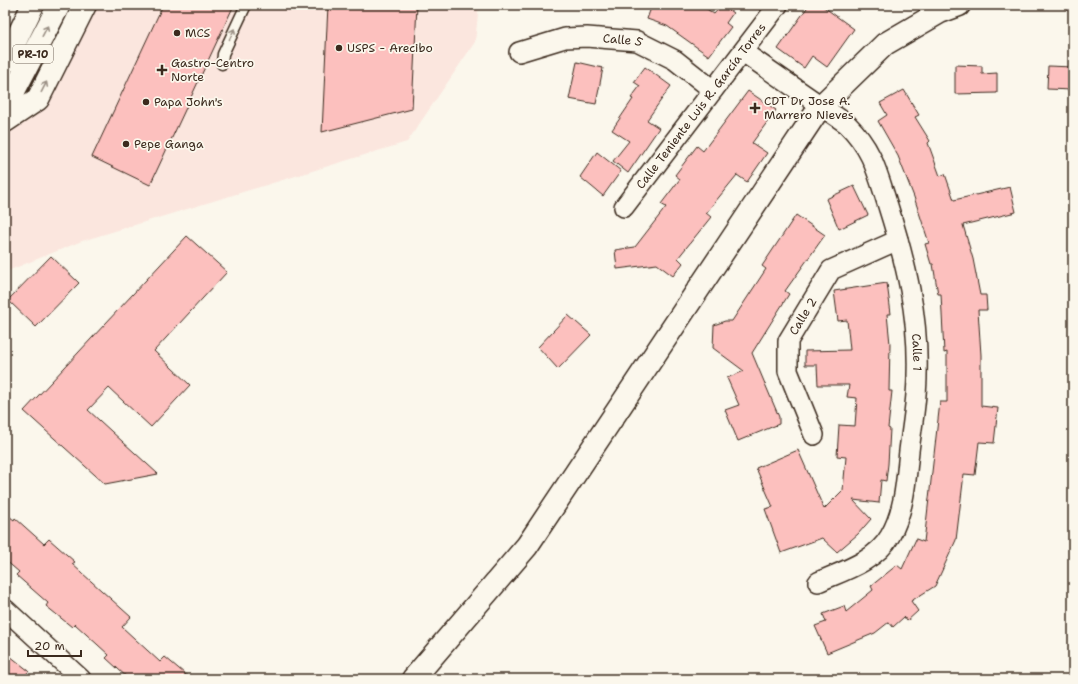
<svg xmlns="http://www.w3.org/2000/svg" width="1078" height="684" font-family="'Shantell Sans',sans-serif">
  <rect width="100%" height="100%" fill="#fbf7ec"/>
  <filter id="ink" filterUnits="userSpaceOnUse"><feTurbulence type="fractalNoise" baseFrequency=".025" numOctaves="2"/><feDisplacementMap in="SourceGraphic" scale="8" xChannelSelector="R" yChannelSelector="G"/><feConvolveMatrix kernelMatrix="1 2 1 2 8 2 1 2 1" color-interpolation-filters="sRGB"/></filter>
  <g filter="url(#ink)">
    <path fill="#fbe6de" d="M86,5H479L475,42L407,142L82,241L5,272V130Z"/>
    <path fill="#fcc0be" stroke="#3b2a1e" d="M163,5H234L150,185L92,157Z
      M328,5H417L412,109L322,132Z
      M652,5H701L714,14L722,5L733,13L726,23L731,27L709,56L667,26L647,19Z
      M809,5H821L854,29L827,67L812,56L804,68L778,49Z
      M577,62L603,68L596,104L569,99Z
      M955,65L982,66V74L997,73V93L955,94Z
      M1048,66L1073,67V90L1047,89Z
      M645,67L671,86L647,120L659,128L628,173L613,161L629,141L612,130L633,99L631,98L640,86L634,82Z
      M904,90L919,115L915,117L930,141L928,143L940,176L945,174L954,200L1010,187L1016,212L963,225L973,259L980,295H986L987,310H978L981,355V406L998,408L994,443L979,442L975,475L964,474L956,540L935,586L911,601L918,611L907,621L904,617L893,627L889,622L875,633L827,653L815,626L826,622L823,614L844,606L846,612L873,590L871,586L897,565L902,569L916,539L924,542L940,402H947V352L944,353L941,294H938L933,264H931L925,244L929,243L914,197L898,156L878,121L887,115L880,103Z
      M748,91L776,110L752,143L767,153L747,182L737,175L706,213L711,217L678,258L683,263L673,276L657,264L617,269L615,250L635,247L666,207L661,204L680,179L675,175L697,146L703,151Z
      M597,152L621,171L603,196L580,177Z
      M854,186L868,215L839,229L826,199Z
      M796,215L825,235L785,291L789,294L752,353L779,417V424L738,441L725,410L739,405L727,378L744,371L713,348L714,325L725,321H732L766,269L762,266Z
      M187,236L227,272L154,351L190,385L151,427L109,388L88,410L158,474L105,484L24,411Z
      M51,256L79,283L36,327L8,300Z
      M887,283L891,314H887L890,344L889,391H892L888,428L890,429L888,464L886,481L881,480L879,503L853,500L871,519L858,534L837,552L822,538L781,553L765,509L773,507L756,468L798,450L824,509L843,490L846,457L837,456L839,425L855,426L857,398L847,397L849,385H818L817,365H805V351L850,350L847,320L838,321L834,291Z
      M568,315L591,335L558,369L538,347Z
      M5,513L14,520L15,518L44,544L49,539L75,562L72,564L131,617L122,627L160,662L165,657L191,679H129L106,658L109,655L75,624L72,627L46,606L48,603L16,575L19,572L5,560Z
      M5,652L29,671L22,679H5Z"/>
    <g fill="none" stroke-linecap="round" stroke-linejoin="round">
      <defs>
        <path id="service" d="M222,64L223,54L246,5"/>
        <g id="minor">
          <path id="s1" d="M519,52L565,38L587,37L637,41L675,60L713,90"/>
          <path id="s2" d="M743,52L847,124C873,150 877,172 888,206C906,263 919,316 917,375C917,400 912,426 909,451C906,479 905,510 890,536C876,561 843,571 818,582"/>
          <path id="s3" d="M624,207L778,5"/>
          <path id="s4" d="M814,435L788,371V341L831,270L898,240"/>
          <path d="M5,609L81,679"/>
        </g>
        <path id="tertiary" d="M413,679L527,546L820,107L885,44L940,12L959,5"/>
        <path id="primary" d="M5,62L33,5
          M5,100L13,93L59,5
          M5,121L38,99L85,5"/>
      </defs>
      <use href="#service" stroke="#3b2a1e" stroke-width="13"/>
      <use href="#minor" stroke="#3b2a1e" stroke-width="22"/>
      <use href="#tertiary" stroke="#3b2a1e" stroke-width="25"/>
      <use href="#primary" stroke="#3b2a1e" stroke-width="25"/>
      <use href="#service" stroke="#fbf7ec" stroke-width="10"/>
      <use href="#minor" stroke="#fbf7ec" stroke-width="19"/>
      <use href="#tertiary" stroke="#fbf7ec" stroke-width="22"/>
      <use href="#primary" stroke="#fbf7ec" stroke-width="22"/>
    </g>
    <defs><path id="oneway-shaft" d="M-6 0H5M1.5-3L5.5 0L1.5 3" fill="none" stroke-width="1.6" stroke-linecap="round" stroke-linejoin="round"/></defs>
    <g stroke="#9b9085">
      <use href="#oneway-shaft" transform="translate(45 31) rotate(-62)"/>
      <use href="#oneway-shaft" transform="translate(232 34) rotate(-65)"/>
      <use href="#oneway-shaft" transform="translate(44 87) rotate(-63)"/>
    </g>
  </g>
  <g fill="#3b2a1e" stroke="#fbf7ec" stroke-width="1.5">
    <circle cx="177" cy="33" r="4"/>
    <circle cx="339" cy="48" r="4"/>
    <path d="M160 64h4v4h4v4h-4v4h-4v-4h-4v-4h4z"/>
    <circle cx="146" cy="102" r="4"/>
    <path d="M753 102h4v4h4v4h-4v4h-4v-4h-4v-4h4z"/>
    <circle cx="126" cy="144" r="4"/>
  </g>
  <g text-anchor="middle" stroke-width="3.5" stroke-linejoin="round" paint-order="stroke">
    <rect fill="#fbf7ec" stroke="#75685c" stroke-width="1" x="13" y="45" width="40" height="18" rx="3"/>
    <g font-size="11" font-weight="bold" fill="#3b2a1e">
      <text x="33" y="58">PR-10</text>
    </g>
    <g font-size="12" fill="#3b2a1e" stroke="#fbf7ec" text-anchor="start">
      <text x="185" y="37">MCS</text>
      <text x="347" y="52">USPS - Arecibo</text>
      <text x="171" y="67">Gastro-Centro<tspan x="171" dy="14">Norte</tspan></text>
      <text x="764" y="105">CDT Dr Jose A.<tspan x="764" dy="14">Marrero Nieves</tspan></text>
      <text x="154" y="106">Papa John's</text>
      <text x="134" y="148">Pepe Ganga</text>
    </g>
    <g font-size="12" fill="#3b2a1e" stroke="#fbf7ec">
      <text dy="4" stroke="none"><textPath href="#s1" startOffset="106">Calle 5</textPath></text>
      <text dy="4" stroke="none"><textPath href="#s3" startOffset="127">Calle Teniente Luis R. García Torres</textPath></text>
      <text dy="4" stroke="none"><textPath href="#s4" startOffset="128">Calle 2</textPath></text>
      <text dy="4" stroke="none"><textPath href="#s2" startOffset="369">Calle 1</textPath></text>
    </g>
  </g>
  <rect width="1078" height="684" fill="none" stroke="#fbf7ec" stroke-width="20"/>
  <rect x="10" y="10" width="1058" height="664" fill="none" stroke="#3b2a1e" stroke-width="1.5" filter="url(#ink)"/>
  <path d="M28 650v6h53v-6" fill="none" stroke="#3b2a1e" stroke-width="2"/>
  <text x="34" y="650" font-size="12" fill="#3b2a1e" stroke="#fbf7ec" stroke-width="3" paint-order="stroke">20 m</text>
</svg>
